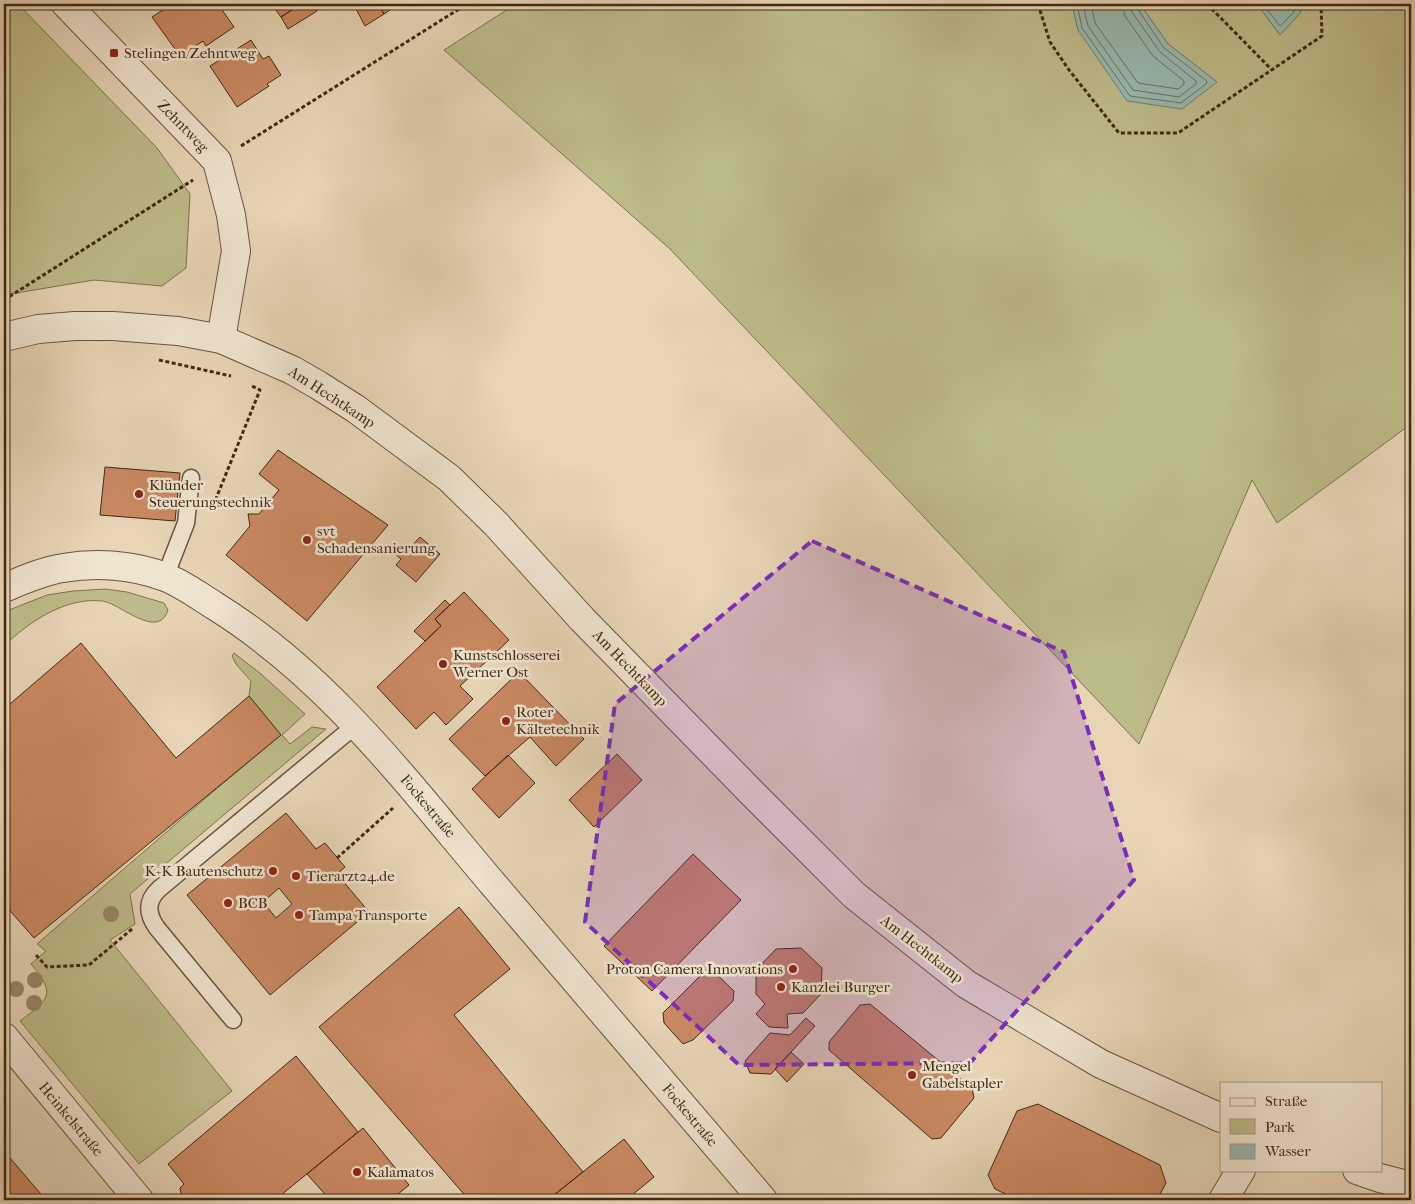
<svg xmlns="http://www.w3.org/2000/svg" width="1415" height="1204" font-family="'IM FELL French Canon',serif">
  <rect width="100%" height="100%" fill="#e7d5b6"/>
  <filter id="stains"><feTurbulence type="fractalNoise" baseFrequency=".004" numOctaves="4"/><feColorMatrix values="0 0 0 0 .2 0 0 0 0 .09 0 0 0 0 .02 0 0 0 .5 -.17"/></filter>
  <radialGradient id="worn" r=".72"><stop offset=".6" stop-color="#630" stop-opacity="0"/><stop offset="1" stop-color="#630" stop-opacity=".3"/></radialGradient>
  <path fill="#bdbb89" stroke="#7f724e" d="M4,4H18L157,148L190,194L186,268L162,286L94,280L4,295Z
    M516,4H1072L1078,30L1217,82L1168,44L1140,4H1257L1280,35L1301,12L1297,4H1411V424L1277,523L1252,480L1139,744L670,249L444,50Z
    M105,589L127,592L164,603L168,610C158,641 120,603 102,601C65,597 29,622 4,646V612L47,595L73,591Z
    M234,653L261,674L305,714L282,735L290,744L312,727L326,729L130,894L135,924L110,940L232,1091L139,1164L20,1021C49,999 57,995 31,964L46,951L37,944L208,796L281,735L249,696L251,681L236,664L232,656Z"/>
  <path fill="#97b9af" stroke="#757f70" d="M1072,4H1140L1168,44L1217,82L1182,109L1127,101L1078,30Z
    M1257,4H1297L1301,12L1280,35Z"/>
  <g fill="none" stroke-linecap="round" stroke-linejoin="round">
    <path stroke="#6c7160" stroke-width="1" d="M1077,4L1082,28L1130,96L1181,103L1206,84L1207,81L1164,48L1137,8L1136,4
      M1083,4L1088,26L1133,90L1179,97L1196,84V81L1160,52L1132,12L1130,4
      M1091,4L1095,23L1138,83L1178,89L1184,84V81L1153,56L1125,16L1122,4
      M1263,4L1280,26L1294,12L1293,4"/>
  </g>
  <path fill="#ca8963" stroke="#412912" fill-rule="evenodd" d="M172,4H218L234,27L206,46L203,41L180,56L152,17Z
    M276,4H301L281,17L273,6Z
    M301,4H310L317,11L288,29L281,17Z
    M359,4H378L384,14L365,26L356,9L360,5Z
    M378,4H399L384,14Z
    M251,40L263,59L269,56L281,75L267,84L269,86L237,107L210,66Z
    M278,450L388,525L307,621L226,555L250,526L248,514H259L279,490L259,474Z
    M105,467L180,473L175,521L100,515Z
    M420,537L440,554L416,582L396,565L401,559L395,554L403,545L408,550Z
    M464,592L509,640L460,686L473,699L446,725L434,712L416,729L377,687L441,626L435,619Z
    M445,600L450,605L435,619L441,626L425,641L414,631Z
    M81,643L176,758L249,696L281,735L34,938L4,904V709Z
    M519,672L584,739L556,766L530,737L485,776L449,739Z
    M617,754L642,780L594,827L569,800Z
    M508,755L535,783L499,818L472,789Z
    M286,813L316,849L325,843L345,867L337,874L369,912L270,995L187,895ZM279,888L292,904L276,918L263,902Z
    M693,854L741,900L652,991L604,946Z
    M459,907L510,969L454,1015L583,1172L548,1200H469L319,1027Z
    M801,948L822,968L821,994L803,1013L787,1014L788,1028L769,1027L756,1014L765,1004L756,994V970L776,949Z
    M709,967L734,991L733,1001L693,1040L683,1044L664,1023L663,1013Z
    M870,1004L972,1088L974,1098L941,1138L932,1139L829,1050V1042L860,1005Z
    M806,1018L815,1026L771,1074L750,1073L745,1061L770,1033L790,1035Z
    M791,1052L804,1064L787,1082L775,1069Z
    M296,1056L358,1132L275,1200H185L181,1194L180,1188L184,1184L168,1164Z
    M1038,1104L1160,1165L1166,1183L1157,1200H1018L995,1189L988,1175L1017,1111Z
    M363,1128L409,1185L391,1200H330L307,1174Z
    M624,1139L654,1177L626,1200H559L554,1195Z
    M4,1151L46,1200H4Z
    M900,1195L911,1200H894Z"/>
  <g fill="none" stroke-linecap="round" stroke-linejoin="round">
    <defs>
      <path id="service" d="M165,577L186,523L191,478
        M233,1020L157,928C147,914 146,901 159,889L357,724"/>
      <path id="minor" d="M66,4L217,161L231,215L236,251L221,339
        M4,588C23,580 43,571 63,568C96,562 134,565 165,577C183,584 199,596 215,606C328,676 408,784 493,884C583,989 673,1095 763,1200
        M4,1037L139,1200
        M1223,1200L1241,1170"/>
      <path id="tertiary" d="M4,337L38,329L75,326H113L178,331L221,339L292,370L318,385L356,409L449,478L496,524L582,619L752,793L854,895L966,984L1101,1064L1221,1118
        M1357,1170L1380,1178L1411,1186"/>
    </defs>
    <use href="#service" stroke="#6a543b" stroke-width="19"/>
    <use href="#minor" stroke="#6a543b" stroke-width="30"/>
    <use href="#tertiary" stroke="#6a543b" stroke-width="30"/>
    <path stroke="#412912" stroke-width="3" stroke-dasharray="4 2.5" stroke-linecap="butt" d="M1038,4L1050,42L1069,70L1119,133H1178L1322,36L1321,4
      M1207,4L1272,70
      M241,146L467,4
      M4,300L193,180
      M159,360L231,376
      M213,506L260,390L250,385
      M337,858L393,808
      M36,955L47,967L89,965L132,929"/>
    <use href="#service" stroke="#efe4d0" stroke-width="16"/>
    <use href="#minor" stroke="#efe4d0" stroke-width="28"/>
    <use href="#tertiary" stroke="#efe4d0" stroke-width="28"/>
  </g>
  <g fill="#998669">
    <circle cx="111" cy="914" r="8"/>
    <circle cx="35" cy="980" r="8"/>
    <circle cx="16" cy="989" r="8"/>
    <circle cx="34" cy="1003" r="8"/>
  </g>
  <path fill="#7b2cbf" fill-opacity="0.2" stroke="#7b2cbf" stroke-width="4" stroke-dasharray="10 6" stroke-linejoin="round" d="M812,541L1064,652L1134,880L970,1063L739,1065L585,922L615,704Z"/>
  <g fill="#8f2418" stroke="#efe4d0" stroke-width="2">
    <rect x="109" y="48" width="10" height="10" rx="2.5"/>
    <circle cx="139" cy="494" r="5"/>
    <circle cx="307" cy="540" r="5"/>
    <circle cx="443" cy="664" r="5"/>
    <circle cx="506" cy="721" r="5"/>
    <circle cx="273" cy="871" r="5"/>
    <circle cx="296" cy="876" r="5"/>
    <circle cx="228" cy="903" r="5"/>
    <circle cx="299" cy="915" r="5"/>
    <circle cx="793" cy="969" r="5"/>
    <circle cx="781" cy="987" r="5"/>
    <circle cx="912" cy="1075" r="5"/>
    <circle cx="357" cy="1172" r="5"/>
  </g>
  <g text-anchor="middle" stroke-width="5" stroke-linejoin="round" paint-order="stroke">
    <g font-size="15" fill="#412912" stroke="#efe4d0" text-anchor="start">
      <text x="124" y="58">Stelingen/Zehntweg</text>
      <text x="149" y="490">Klünder<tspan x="149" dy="17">Steuerungstechnik</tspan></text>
      <text x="317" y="536">svt<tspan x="317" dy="17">Schadensanierung</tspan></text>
      <text x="453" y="660">Kunstschlosserei<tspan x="453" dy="17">Werner Ost</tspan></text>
      <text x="516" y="717">Roter<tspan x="516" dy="17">Kältetechnik</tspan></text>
      <text x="263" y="876" text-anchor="end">K+K Bautenschutz</text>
      <text x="306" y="881">Tierarzt24.de</text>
      <text x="238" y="908">BCB</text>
      <text x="309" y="920">Tampa Transporte</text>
      <text x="783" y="974" text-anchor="end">Proton Camera Innovations</text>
      <text x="791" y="992">Kanzlei Burger</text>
      <text x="922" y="1071">Mengel<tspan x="922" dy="17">Gabelstapler</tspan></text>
      <text x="367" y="1177">Kalamatos</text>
    </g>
    <g font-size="15" fill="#412912" stroke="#efe4d0">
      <text transform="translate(183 126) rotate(46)" y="5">Zehntweg</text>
      <text transform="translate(332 397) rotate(33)" y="5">Am Hechtkamp</text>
      <text transform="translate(630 668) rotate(46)" y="5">Am Hechtkamp</text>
      <text transform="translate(428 806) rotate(50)" y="5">Fockestraße</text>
      <text transform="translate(922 949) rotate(38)" y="5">Am Hechtkamp</text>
      <text transform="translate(690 1115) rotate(50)" y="5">Fockestraße</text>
      <text transform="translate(71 1119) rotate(50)" y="5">Heinkelstraße</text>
    </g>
  </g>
  <rect width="1415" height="1204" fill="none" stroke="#e7d5b6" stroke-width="20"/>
  <rect x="5" y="5" width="1405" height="1194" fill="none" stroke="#412912" stroke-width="2.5"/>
  <rect x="10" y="10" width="1395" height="1184" fill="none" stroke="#412912"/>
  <rect x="1220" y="1082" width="162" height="90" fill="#efe4d0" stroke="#a99984"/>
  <rect x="1230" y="1098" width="25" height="8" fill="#efe4d0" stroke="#a99984"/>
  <text x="1265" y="1106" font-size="15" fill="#412912">Straße</text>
  <rect x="1230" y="1119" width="25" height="15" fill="#bdbb89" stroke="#a99984"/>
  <text x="1265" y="1132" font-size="15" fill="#412912">Park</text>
  <rect x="1230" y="1144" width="25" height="15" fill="#97b9af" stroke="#a99984"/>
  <text x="1265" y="1156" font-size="15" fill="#412912">Wasser</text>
  <rect width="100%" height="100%" filter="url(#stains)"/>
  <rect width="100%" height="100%" fill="url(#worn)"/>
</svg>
